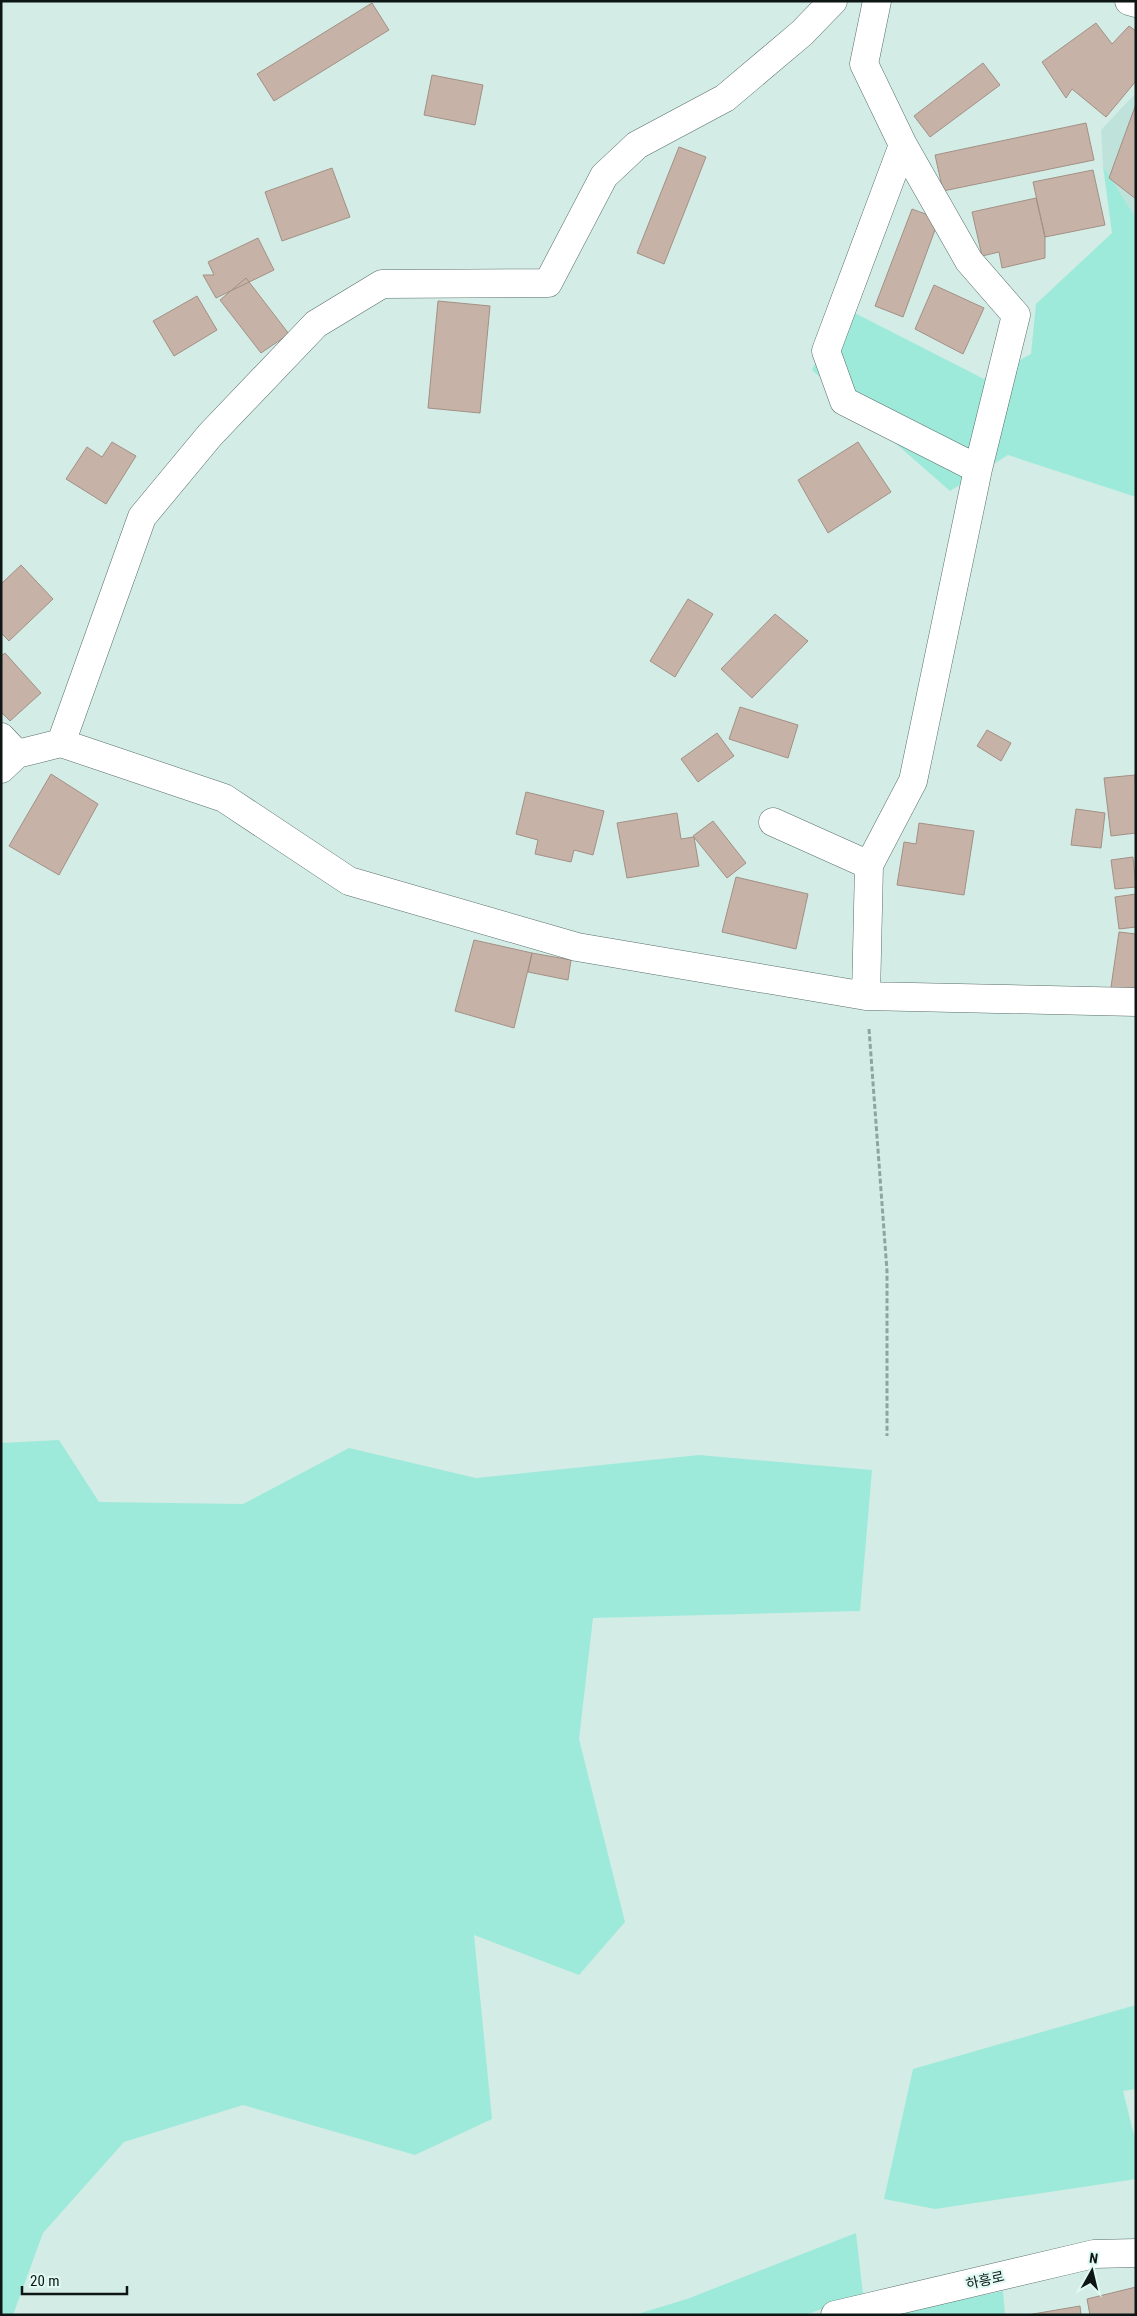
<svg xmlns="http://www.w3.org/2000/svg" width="1137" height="2316" font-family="'Roboto Condensed','Noto Sans KR',sans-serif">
  <rect width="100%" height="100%" fill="#d3ece6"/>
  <path fill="#bfe2da" d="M1136,93V218L1103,166L1101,130Z"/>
  <path fill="#9eeada" d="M1103,166L1136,218V497L1008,455L950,491L812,370L843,307L984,379L1031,354L1036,304L1112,233Z
    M59,1440L99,1502L243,1504L349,1448L476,1478L699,1455L872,1470L860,1611L593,1618L579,1739L625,1922L579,1975L474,1935L492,2119L415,2155L243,2105L124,2142L43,2233L13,2315H1V1443Z
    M1136,2005V2089L1123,2091L1136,2143V2179L935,2209L884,2199L913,2069Z
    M856,2233L863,2294L805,2315H634L687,2299Z
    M1003,2291L1005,2315H890Z"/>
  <path fill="#c6b2a7" stroke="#a39085" d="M372,3L389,30L274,101L257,74Z
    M1096,23L1112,44L1129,26L1136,31V81L1106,117L1072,89L1066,98L1042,62Z
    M983,63L1000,85L930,137L914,116Z
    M432,75L483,85L475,125L424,115Z
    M1136,104V199L1109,178Z
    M1086,123L1094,160L943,191L935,155Z
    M679,147L706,157L664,264L637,253Z
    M332,168L350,217L282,241L265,192Z
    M1093,170L1105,225L1045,237L1033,182Z
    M1036,198L1045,237V258L1002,268L999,252L982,256L972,212Z
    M912,209L939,219L903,317L875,306Z
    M258,238L274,270L216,298L203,275H214L208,262Z
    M246,278L289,334L261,353L220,300Z
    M934,285L984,308L963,354L915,329Z
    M197,296L217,330L174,356L153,321Z
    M438,301L490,306L480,413L428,408Z
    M112,442L136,456L106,504L66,479L87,447L102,457Z
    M858,442L891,492L828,533L798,480Z
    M21,565L53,599L9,641L1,633V584Z
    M688,599L713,614L675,677L650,661Z
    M775,614L808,641L752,698L721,669Z
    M5,653L41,693L10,721L1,712V656Z
    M740,707L798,725L788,758L729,739Z
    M987,730L1011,743L1001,761L977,746Z
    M717,733L734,756L698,782L681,759Z
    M51,774L98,804L59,875L9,846Z
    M1135,775L1136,833L1111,836L1104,778Z
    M526,792L604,811L593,855L574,850L571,862L535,854L538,840L516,834Z
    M1076,809L1105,813L1101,848L1071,845Z
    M677,813L681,839L694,837L699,866L627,878L617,823Z
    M713,821L746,863L727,878L693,836Z
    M919,823L974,831L964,895L897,885L904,842L916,844Z
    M1133,857L1136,887L1115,889L1111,860Z
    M736,877L808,894L796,949L722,932Z
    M1136,894V927L1119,929L1115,897Z
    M1119,932L1136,934V991L1111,987Z
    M474,940L532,953L514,1028L455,1011Z
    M532,953L571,960L568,980L528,972Z
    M1136,2287V2315H1090L1087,2299Z
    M1080,2306L1081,2315H1027Z"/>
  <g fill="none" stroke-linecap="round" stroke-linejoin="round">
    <defs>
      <path id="minor" d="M877,1L864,64L903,145L826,351L844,401L978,469
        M1129,1L1136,3
        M1,737L17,754
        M61,743L142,517L210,435L316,324L382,284L548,283L604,176L637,145L725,98L802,33L833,1
        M1,769L17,754L61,743L224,798L349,881L577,947L866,996L1136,1002
        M773,822L869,865
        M866,996L869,865L913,781L978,469L1016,315L969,261L903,145"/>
      <path id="tertiary" d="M835,2315L1094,2254L1136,2253"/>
    </defs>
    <use href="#minor" stroke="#586f69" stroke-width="29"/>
    <use href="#tertiary" stroke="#586f69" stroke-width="29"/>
    <path stroke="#90a49f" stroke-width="3" stroke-dasharray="5 2.5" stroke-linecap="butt" d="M869,1029L887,1271V1436"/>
    <use href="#minor" stroke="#fff" stroke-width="28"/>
    <use href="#tertiary" stroke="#fff" stroke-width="28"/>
  </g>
  <g text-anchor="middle" stroke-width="4.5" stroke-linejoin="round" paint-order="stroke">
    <g font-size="14" fill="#0d1614" stroke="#e0faf3">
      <text transform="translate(985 2280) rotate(-13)" y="5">하흥로</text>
    </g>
  </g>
  <rect width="1137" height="2316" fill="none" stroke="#0d1614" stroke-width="5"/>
  <g transform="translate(1092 2271) rotate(8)" stroke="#e0faf3" stroke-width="4" paint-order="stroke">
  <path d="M0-4L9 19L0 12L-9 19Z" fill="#0d1614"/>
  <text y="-8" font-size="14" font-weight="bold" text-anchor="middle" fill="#0d1614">N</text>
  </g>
  <path d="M22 2286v8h105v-8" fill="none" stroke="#0d1614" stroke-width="2.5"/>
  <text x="30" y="2286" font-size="15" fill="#0d1614" stroke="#e0faf3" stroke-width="4" paint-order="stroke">20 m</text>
</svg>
